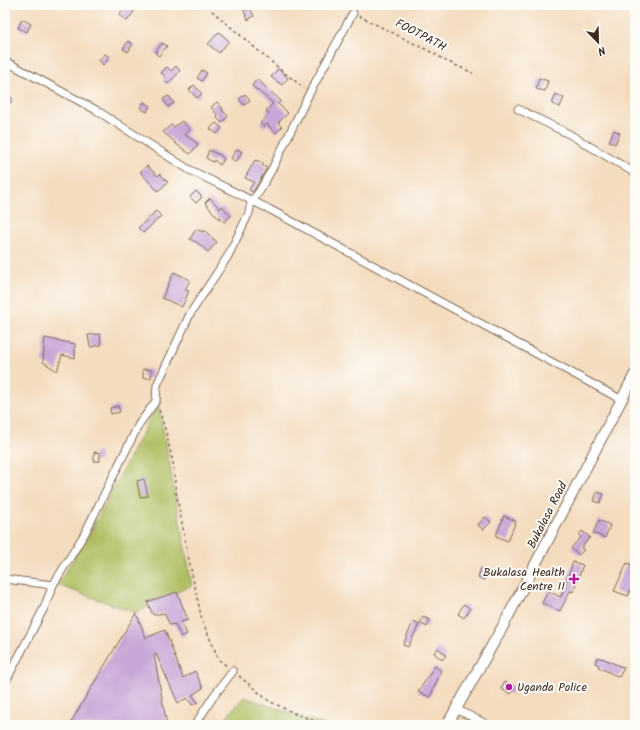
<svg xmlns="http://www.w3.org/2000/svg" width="640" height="730" font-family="Kalam,sans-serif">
  <rect width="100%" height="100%" fill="#fdfcf7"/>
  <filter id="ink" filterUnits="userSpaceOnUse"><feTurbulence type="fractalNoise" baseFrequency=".025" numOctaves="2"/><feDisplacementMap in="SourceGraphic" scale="8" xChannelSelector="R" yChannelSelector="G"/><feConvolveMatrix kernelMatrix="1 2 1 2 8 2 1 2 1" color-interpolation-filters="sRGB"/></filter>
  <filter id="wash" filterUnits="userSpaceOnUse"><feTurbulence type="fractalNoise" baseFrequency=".012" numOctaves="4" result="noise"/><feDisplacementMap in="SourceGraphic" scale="16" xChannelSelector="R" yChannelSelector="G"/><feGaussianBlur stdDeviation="0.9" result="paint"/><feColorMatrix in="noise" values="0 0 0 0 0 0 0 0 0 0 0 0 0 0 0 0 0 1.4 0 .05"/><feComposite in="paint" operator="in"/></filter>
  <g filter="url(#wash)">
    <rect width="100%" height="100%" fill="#f4dcbf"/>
    <path fill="#aebe61" stroke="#747440" d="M158,403L192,585L136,613L57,585L88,536Z
      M244,697L325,725H219Z"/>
    <g id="blocks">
      <path fill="#c8a6d7" d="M126,5H129L135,10L127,21L119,15Z
        M250,8L254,16L248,20L244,11Z
        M22,19L31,24L27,32L18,28Z
        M219,32L229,41L219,53L208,44Z
        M128,41L133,44L128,52L123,49Z
        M162,43L167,46L159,56L155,53Z
        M105,54L110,58L103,65L99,60Z
        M176,66L180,71L168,84L163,80L166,77L161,73L167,67L171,71Z
        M278,69L288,78L282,85L271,77Z
        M202,70L207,73L202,81L197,78Z
        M539,78L548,81L545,91L536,89Z
        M257,79L281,101L278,104L288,113L278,123L282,127L276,133L267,124L264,127L260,123L269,114L266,111L273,103L252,86Z
        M194,85L202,94L197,98L189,90Z
        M8,94L13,100L8,105L5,102V97Z
        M245,94L250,100L244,105L239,99Z
        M556,94L564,98L560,107L552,104Z
        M169,96L174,103L168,107L163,99Z
        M144,102L150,106L147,112L140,108Z
        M217,102L223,109L222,110L228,116L222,123L217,118L218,116L211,107Z
        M182,121L190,130L184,134L198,144L190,154L175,143H176L163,132L171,125L174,127Z
        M216,123L222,128L217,134L210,129Z
        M614,130L620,133L615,144L609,141Z
        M237,149L242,152L236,162L231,158Z
        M209,150L220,155L224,159L220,165L214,160L213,162L206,158Z
        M255,160L263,163L262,165L267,168L253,192L249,190L254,182L245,178Z
        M147,166L158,176L160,174L168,182L158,191L140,172Z
        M196,191L202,197L196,203L190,197Z
        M210,198L220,209L222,206L231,216L224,222L220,217L219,219L205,203Z
        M156,211L161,216L143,233L138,228Z
        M196,229L203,232L204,230L217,242L208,252L198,243L190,239Z
        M174,272L190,280L185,290L189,291L182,307L162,298Z
        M100,334L101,345L90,347L88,335Z
        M45,338L75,344V358L62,355L57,371L43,362Z
        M143,369L152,370L151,378H143Z
        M118,406L120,412L111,414L110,408Z
        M94,452L100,453V461H94Z
        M144,479L148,496L140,497L137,481Z
        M597,492L604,494L600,503L594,501Z
        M504,516L516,521L508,541L496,536Z
        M485,517L491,522L483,530L478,525Z
        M599,520L610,525L605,538L593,533Z
        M582,531L590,537L581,548L584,550L579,555L571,548L581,537L579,535Z
        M573,562L583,565L573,592L570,591L560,611L542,603L548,591L561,597Z
        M627,563L635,566V580L628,596L614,591Z
        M481,568L488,571L484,580L478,577Z
        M177,592L188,620L181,622L187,634L181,637L175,624L170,625L164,613L153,615L147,602Z
        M464,604L470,609L464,618L458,614Z
        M136,613L146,638L165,630L183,678L195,671L203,688L192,695L198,702L192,705L187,698L178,703L156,654L154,655L167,725H69Z
        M423,617L430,620L427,627L420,623Z
        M413,622L419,625L408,647L403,645Z
        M438,648L446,655L442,660L434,653Z
        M598,657L602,659V658L624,668L619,677L598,667L599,665L595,663Z
        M435,666L441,671L430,697L418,692Z
        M504,682L515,687L511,694L501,689Z"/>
    </g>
  </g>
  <g filter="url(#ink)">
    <use href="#blocks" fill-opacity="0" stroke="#7c6856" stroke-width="1"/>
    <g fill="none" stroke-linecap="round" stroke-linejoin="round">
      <defs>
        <path id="street" d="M5,61L96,110L188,169L269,209L622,400
          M518,109L569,134L635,173
          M5,579L53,585
          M5,683L44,608L53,585L85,533L139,424L156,401L157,385L190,314L228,256L249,213L251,202L259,192L272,169L310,92L353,13
          M456,709L488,725
          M195,725L213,697L233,671"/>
        <path id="secondary" d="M447,725L503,626L635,374"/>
      </defs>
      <use href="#street" stroke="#7c6856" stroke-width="9"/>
      <use href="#secondary" stroke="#7c6856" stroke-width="12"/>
      <path stroke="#7c6856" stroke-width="1.5" stroke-dasharray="3 3" stroke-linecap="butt" d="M210,5L212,11L281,70L304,88
        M359,16L435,54L444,60L473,73
        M159,410L166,432L173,463L176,492L189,560L202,620L219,660L228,667
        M239,676L269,701L298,715L329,725"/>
      <use href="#street" stroke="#fff" stroke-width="7"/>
      <use href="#secondary" stroke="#fff" stroke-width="10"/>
    </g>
  </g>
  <g fill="#b5179e" stroke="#fdfcf7" stroke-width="1.5">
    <path d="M572 573h4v4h4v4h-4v4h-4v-4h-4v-4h4z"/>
    <circle cx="509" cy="687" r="4"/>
  </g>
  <g text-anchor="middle" stroke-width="4" stroke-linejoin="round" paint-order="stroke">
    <g font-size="12" fill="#3b2a1e" stroke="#fdfcf7">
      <text transform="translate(421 35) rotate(28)" y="4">FOOTPATH</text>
      <text transform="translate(547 515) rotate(-63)" y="4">Bukalasa Road</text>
    </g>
    <g font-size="12" fill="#3b2a1e" stroke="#fdfcf7" text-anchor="end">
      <text x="565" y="576">Bukalasa Health<tspan x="565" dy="14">Centre II</tspan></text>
      <text x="517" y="691" text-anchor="start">Uganda Police</text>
    </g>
  </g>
  <rect width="640" height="730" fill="none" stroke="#fdfcf7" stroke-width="20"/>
  <g transform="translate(598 42) rotate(157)" stroke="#fdfcf7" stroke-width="3" paint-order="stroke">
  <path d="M0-3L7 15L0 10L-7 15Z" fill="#3b2a1e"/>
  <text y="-6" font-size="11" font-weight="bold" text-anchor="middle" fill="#3b2a1e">N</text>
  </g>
</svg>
